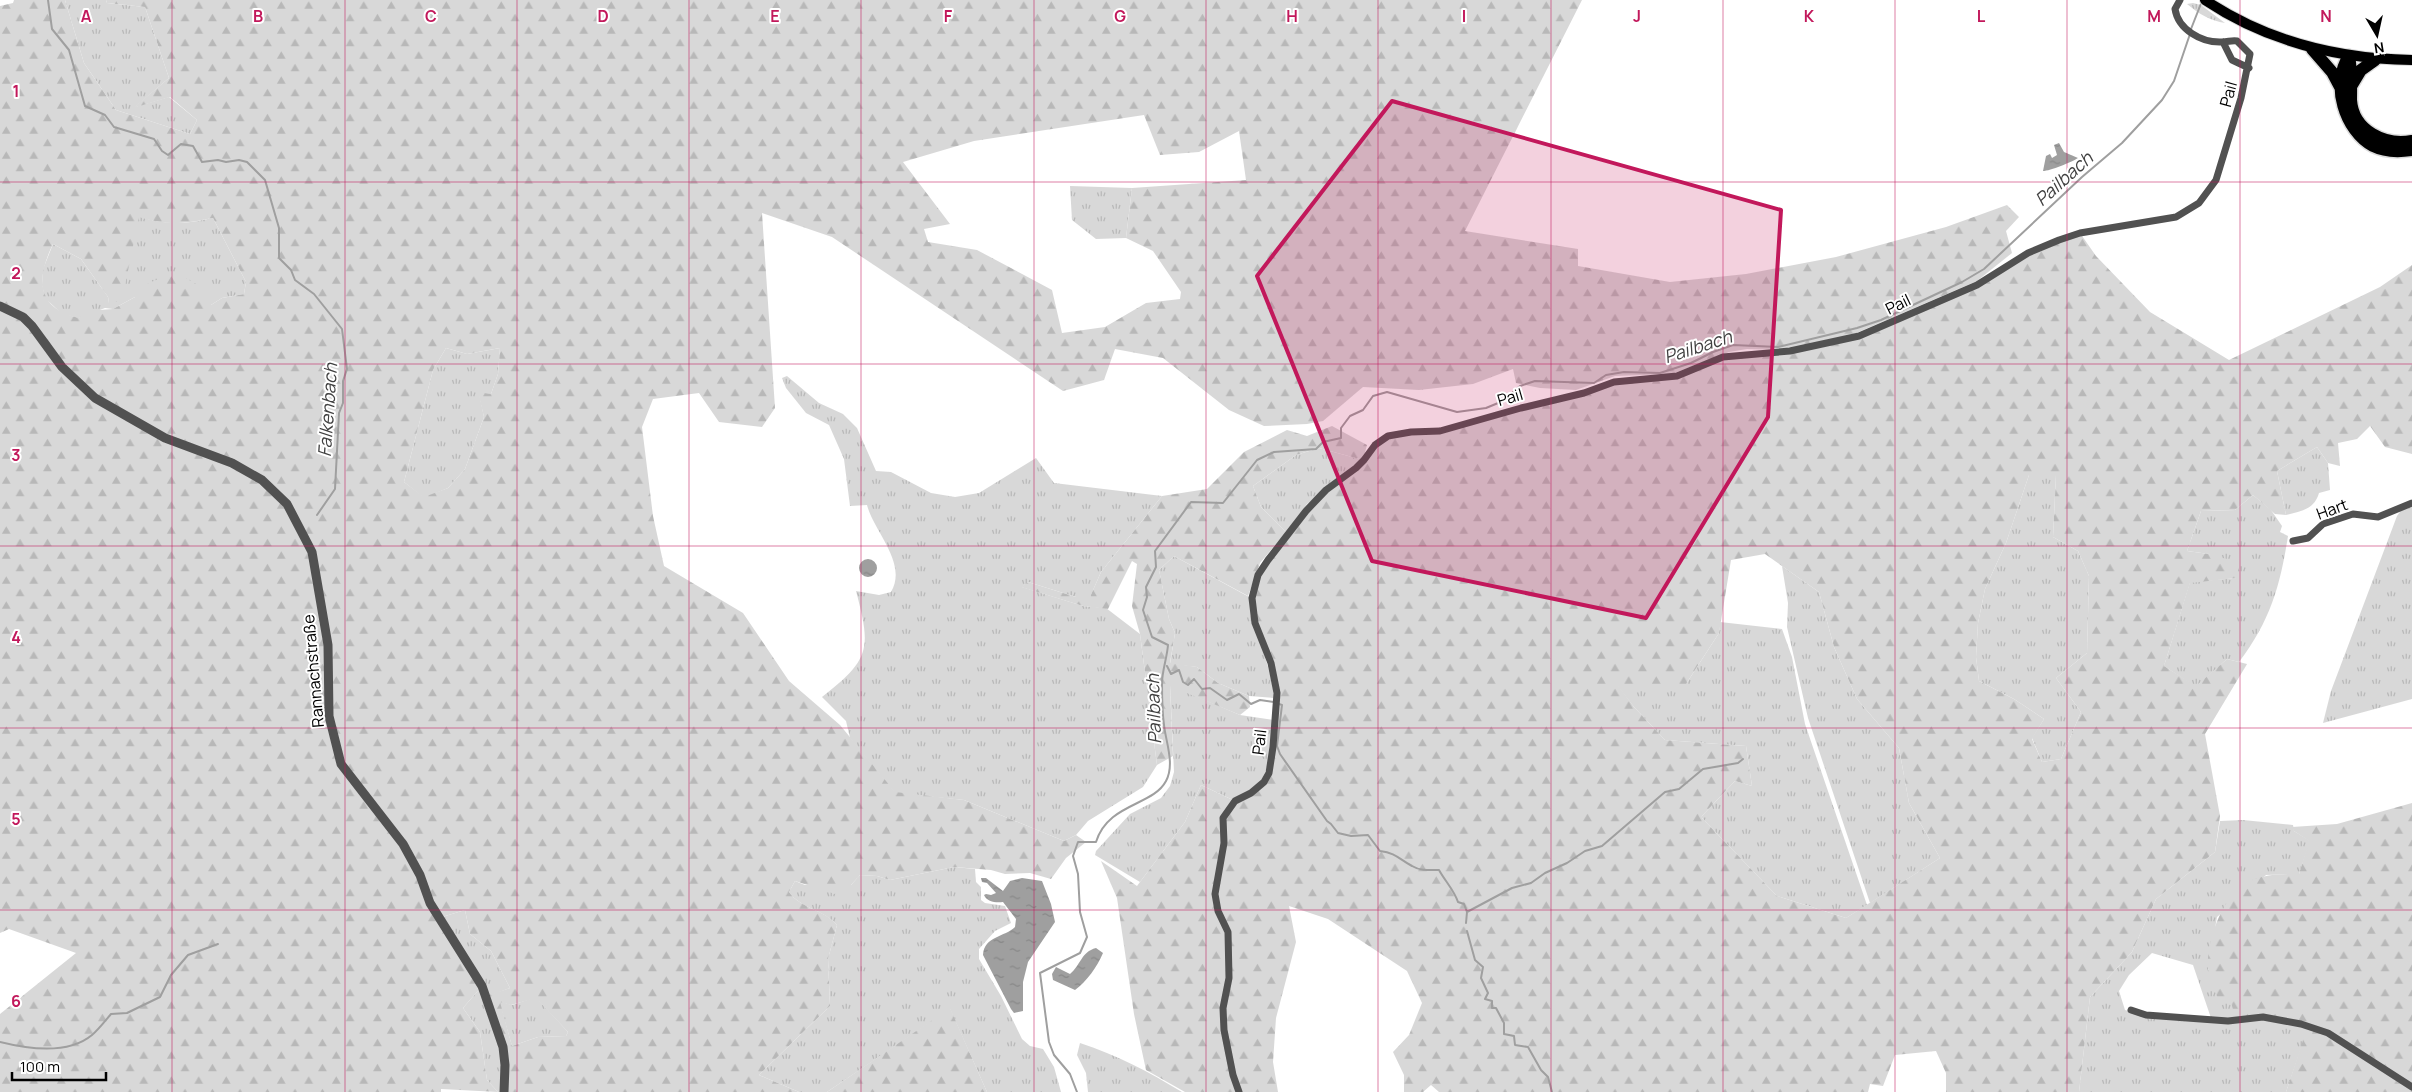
<svg xmlns="http://www.w3.org/2000/svg" width="2412" height="1092" font-family="Manrope,sans-serif">
  <defs>
    <pattern id="grass-tufts" width="24" height="20" patternUnits="userSpaceOnUse" patternTransform="scale(1.25)"><rect width="24" height="20" fill="#d8d8d8"/><path d="M3 7l-1-3M5 7V3M7 7l1-3M15 17l-1-3M17 17v-4M19 17l1-3" fill="none" stroke="#b8b8b8"/></pattern>
    <pattern id="forest-firs" width="22" height="20" patternUnits="userSpaceOnUse" patternTransform="scale(1.25)"><rect width="22" height="20" fill="#d8d8d8"/><path d="M5 1l3.5 6h-7zM16 11l3.5 6h-7z" fill="#b8b8b8"/></pattern>
    <pattern id="water-ripples" width="26" height="14" patternUnits="userSpaceOnUse" patternTransform="scale(1.25)"><rect width="26" height="14" fill="#9f9f9f"/><path d="M2 4q2-2 4 0t4 0M15 11q2-2 4 0t4 0" fill="none" stroke="#878787"/></pattern>
  </defs>
  <rect width="100%" height="100%" fill="#fff"/>
  <path fill="url(#grass-tufts)" fill-rule="evenodd" d="M65,0H106L107,3L145,7L169,78L135,107L169,97L197,120L190,134L116,110L84,63Z
    M2193,3L2201,5L2225,23C2211,21 2199,14 2187,4Z
    M1070,186L1132,188L1126,238L1096,239L1072,220Z
    M138,216C168,226 183,224 213,218L246,282L244,294L222,298L211,305L135,297L113,309L105,308L79,318L62,314L45,298L42,285L43,269L53,244L81,259L108,297L109,303Z
    M446,348L467,354L500,348L498,374L491,394L479,393L484,417L465,469L448,488L424,498L404,482L433,370Z
    M787,376L819,403L843,414L857,428L876,471L891,472L931,493L955,497L979,493L1036,458L1054,483L1162,496L1101,572L1090,597H1076L1028,582L1022,587L1083,606L1106,608L1140,634L1157,765L1143,787L1088,821L1076,835L1064,841L964,800L895,793L850,738L846,721L822,697C871,659 871,648 856,591L879,595L891,592C908,563 874,532 867,505L850,506L844,459L829,425L806,413L786,388L782,378Z
    M2317,447L2328,463L2330,490L2319,493C2314,510 2301,511 2286,515L2277,471Z
    M1319,448L1363,460L1307,504L1286,532L1261,507L1253,486L1296,455Z
    M2029,475H2056L2053,537L2078,551L2089,576L2087,653L2056,678L2081,712L2061,759L2042,762L2032,738L2044,719L2014,699L1979,681L1976,657L1978,623L1985,589L2006,543Z
    M2253,495L2271,510L2282,526L2280,532L2288,536C2280,587 2270,621 2239,662L2227,659L2196,687L2164,666L2190,582L2236,578L2209,554L2187,551L2201,511L2235,510Z
    M2412,505V699L2323,723L2331,691L2397,516L2402,509Z
    M1174,556L1251,598C1254,636 1271,662 1274,698L1249,696L1218,683L1197,667L1170,664L1175,633L1169,619L1159,570Z
    M1782,566L1819,592L1834,647L1857,699L1899,748L1909,803L1940,858L1870,903L1808,718L1787,627L1788,603Z
    M1720,622L1782,629L1792,657L1805,724L1867,905L1846,918L1777,896L1701,817L1735,781L1752,786L1746,746L1665,740L1634,707L1616,684H1686L1719,633Z
    M1170,685L1240,715L1274,720C1270,742 1272,774 1254,788C1248,793 1240,796 1233,800L1201,785L1185,822L1140,882L1095,855L1096,851L1130,814L1161,798L1170,786L1174,772Z
    M2243,820L2293,825L2294,831L2310,841L2299,874L2266,875L2217,917L2208,969L2231,1002L2309,1025L2286,1092H2079L2090,997L2132,952L2156,899L2215,852L2220,821ZM2152,953L2193,965L2212,1021L2148,1017L2125,1010L2119,991L2129,975Z
    M954,867L975,869L976,882L981,887V900L985,903L1005,906L1011,923L995,931L979,949V959L1001,996L1022,1039L1030,1046L1043,1049L1054,1067L1061,1092H987L950,1009L827,1092H799L759,1075L830,1006L828,959L837,925C823,909 801,909 789,892L795,881L805,885H851L860,875L877,876L890,880Z
    M465,910L470,934L491,951L510,988L486,997L503,1047L504,1092H498L487,1080L480,1032L463,1008L482,986V980L442,917Z
    M536,997L568,1032L566,1036L538,1037L512,1046L499,1001L512,1005Z
    M1080,1043C1117,1055 1149,1072 1182,1092H1088L1086,1073L1077,1055Z"/>
  <path fill="url(#forest-firs)" fill-rule="evenodd" d="M14,0H65L84,63L116,110L190,134L197,120L170,97L133,108L169,78L145,7L107,3L106,0H1582L1465,231L1578,249V266L1670,282L1746,274L1836,257L1946,227L2007,205L2019,217L2006,231L2012,253L1977,281L1854,334L1783,350L1747,349L1729,352L1672,374L1615,376L1576,390L1540,388L1516,383L1513,369L1473,384L1419,390L1363,387L1323,421L1307,424L1264,426L1229,410L1163,358L1115,349L1104,380L1063,391L832,237L762,213L775,408L762,427L719,422L699,393L653,399L642,427L653,516L664,566L743,613L789,681L840,725L895,792L964,800L1064,841L1076,835L1086,842L1066,858L1051,879L1030,873L1005,874L991,870L954,867L890,880L877,876L860,875L851,885L835,894L795,881L789,892C801,909 824,909 837,925L828,959L830,1006L759,1075L799,1092H504L505,1065L486,996L510,988L491,951L470,934L465,910L442,917L482,980V986L463,1008L480,1032L487,1080L498,1092L441,1089V1092H0V1014L76,953L9,929L0,933V6L13,3ZM1144,115L1160,155L1199,152L1239,131L1246,180L1132,188L1126,238L1153,251L1181,292L1180,299L1146,303L1105,327L1062,333L1052,290L977,250L928,242L924,229L950,224L903,162L974,141ZM139,217C168,226 183,224 213,218L246,282L244,294L222,298L211,305L205,289L175,272L149,283L137,290L135,297L113,309L84,311L79,318C36,308 36,279 53,244L81,259L108,297L109,304L122,300ZM446,348L467,354L500,348L498,374L491,394L478,392L484,417L465,469L448,488L424,497L404,482L433,370ZM536,998L568,1032L566,1036L538,1037L512,1046L500,1002L511,1005Z
    M2080,233L2096,256L2150,312L2229,360L2380,287L2412,265V454L2385,447L2370,426L2357,439L2338,443L2340,466L2328,463L2317,447L2277,471L2286,515L2275,514L2253,495L2235,510L2201,511L2187,551L2209,554L2240,563L2236,578L2190,583L2164,666L2196,686L2227,659L2247,664L2205,734L2220,816L2215,852L2156,899L2132,952L2090,997L2079,1092H1946V1073L1936,1051L1895,1055L1883,1086L1870,1084L1868,1092H1439L1431,1085L1423,1092H1404V1075L1393,1052L1409,1035L1422,1003L1407,971L1328,919L1289,906L1296,942L1276,1018L1273,1062L1278,1092H1185L1146,1070L1134,1014L1117,898L1101,861L1137,886L1185,822L1201,785L1235,801L1251,793L1269,773L1277,693L1255,623V584L1306,511L1388,436L1440,431L1603,385L1669,377L1709,362L1839,341L1960,293L2015,261ZM2029,475H2056L2053,537L2078,551L2089,576L2087,653L2056,678L2081,712L2061,759L2042,762L2032,739L2044,719L2014,699L1979,681L1976,657L1978,623L1985,589L2006,543ZM1765,554L1819,592L1834,647L1857,699L1899,748L1909,803L1940,858L1846,918L1777,896L1701,817L1735,781L1752,786L1746,746L1665,740L1634,707L1617,684H1686L1719,633L1731,560Z
    M1332,426L1367,445L1363,460L1319,448L1296,455L1253,486L1261,507L1286,532L1260,563L1248,596L1174,556L1159,570L1169,619L1175,633L1170,663L1197,667L1218,683L1249,696L1250,707L1240,715L1170,686L1173,756L1157,765L1140,634L1132,606L1137,564L1132,561L1108,609L1083,606L1021,587L1028,582L1076,597H1090L1101,572L1162,496L1207,489L1244,452L1287,430L1307,436Z
    M2412,803V1092H2286L2308,1025L2235,1017L2231,1002H2219C2216,992 2209,979 2208,968C2206,941 2223,893 2250,881C2266,874 2282,874 2299,874L2309,841L2294,831L2292,827L2337,824Z
    M950,1008L987,1092H827Z"/>
  <path fill="url(#water-ripples)" d="M2059,143L2064,152L2078,158C2072,162 2050,171 2043,171L2046,156L2050,154L2052,158L2057,155L2054,145Z
    M859 568a9 9 0 1 1 18 0a9 9 0 1 1-18 0Z
    M981,878H986L1003,891L1010,881L1022,878L1042,881L1051,904L1055,922L1028,962L1023,982V1011L1014,1013L1011,1009L983,955C984,936 1005,937 1015,927L1016,919L1003,902C996,903 987,902 984,895L986,894L991,895L996,893L987,883L982,882Z
    M1096,948L1103,953C1097,967 1087,981 1075,990L1053,980L1052,974L1056,967L1070,974C1081,965 1081,952 1096,948Z"/>
  <g fill="none" stroke-linecap="round" stroke-linejoin="round">
    <path stroke="#9f9f9f" stroke-width="2" d="M48,0L52,29L69,50L85,106L105,115L114,127L154,139L162,151L168,155L181,144L193,146L202,162L218,160L226,162L239,160L247,162L265,180L279,228V258L291,270L295,280L314,294L342,329L347,369L343,381V403L339,413L335,489L317,515
      M2191,29L2202,1
      M1167,666L1171,674L1179,670L1183,682L1188,685L1194,679L1202,689L1210,688L1227,700L1239,694L1251,704L1260,700L1274,702
      M1279,704L1282,705L1277,746L1280,754L1327,821L1331,824L1338,833L1351,836L1368,835L1380,851C1396,853 1399,859 1412,866C1420,871 1430,870 1439,870C1445,881 1454,890 1458,902L1464,904L1467,912L1466,923
      M1467,912L1512,888L1531,883L1545,873L1567,863L1585,851L1602,846L1665,792L1679,789L1703,769L1738,763L1743,759
      M1467,931L1475,960L1483,967L1481,978L1488,993L1485,999L1492,1001V1008H1496L1504,1023V1034L1514,1036L1515,1045L1528,1047L1541,1070L1548,1077L1552,1092
      M0,1042C28,1049 68,1055 92,1035C99,1029 105,1021 111,1014L127,1013L160,997L171,975L188,955L218,944
      M1077,1092L1070,1074L1054,1055L1049,1042L1040,973L1080,953L1087,937L1080,912L1078,874L1073,856L1078,842H1096C1108,803 1153,806 1166,781C1175,764 1166,743 1164,725C1162,711 1162,697 1162,683C1162,671 1167,658 1168,645L1152,637L1143,610L1147,597L1146,587L1156,567L1155,551L1191,502L1223,503L1257,460L1274,452L1316,449L1323,442L1341,438V428L1350,416L1363,410L1373,396L1387,392L1457,412L1486,408L1503,401L1520,386L1535,381L1594,383L1606,375L1624,372L1660,373L1691,363L1713,352L1733,345L1778,347L1857,328L1881,320L1962,282L1984,269L2082,177L2122,143L2162,100L2174,81L2190,34"/>
    <defs>
      <path id="primary" d="M2205,0C2268,42 2337,59 2412,60"/>
      <path id="motorway" d="M2312,49L2332,72L2340,87
        M2349,56C2330,84 2345,131 2373,146C2385,152 2399,152 2412,150
        M2349,56C2352,71 2351,85 2351,100C2353,131 2385,146 2412,141
        M2352,85L2361,70L2375,60"/>
    </defs>
    <use href="#primary" stroke="#dbdbdb" stroke-width="12"/>
    <use href="#motorway" stroke="#dbdbdb" stroke-width="15"/>
    <path stroke="#515151" stroke-width="7" d="M2223,42L2232,60L2249,68
      M2293,541L2308,538L2323,524L2353,514L2378,517L2412,503
      M2131,1010L2146,1015L2228,1021L2263,1017L2301,1024L2328,1033L2412,1087
      M1239,1092L1233,1075L1224,1030L1223,1008L1229,978L1228,932L1218,911L1215,894L1224,843L1223,818L1235,801L1251,793L1264,782L1269,773L1273,747L1277,693L1271,663L1255,623L1252,598L1258,575L1268,560L1306,511L1326,490L1356,468L1364,460L1375,445L1388,436L1411,432L1440,431L1521,408L1584,393L1614,382L1677,376L1723,357L1790,351L1859,336L1977,285L2028,253L2059,240L2080,233L2176,217L2199,203L2216,180L2241,98L2250,54L2237,41C2232,40 2228,42 2222,42C2201,43 2178,29 2175,9L2180,0"/>
    <path stroke="#515151" stroke-width="9" d="M0,306L23,317L32,326L62,367L95,398L165,438L232,463L262,480L287,504L312,552L328,645L329,716L341,764L403,844L420,875L430,903L482,986L503,1047L505,1065L504,1092"/>
    <use href="#primary" stroke="#000" stroke-width="10"/>
    <use href="#motorway" stroke="#000" stroke-width="12"/>
  </g>
  <path fill="#c2185b" fill-opacity="0.2" stroke="#c2185b" stroke-width="4" stroke-linejoin="round" d="M1392,101L1781,210L1768,417L1646,618L1372,561L1257,276Z"/>
  <path fill="none" stroke="#c2185b" stroke-width="1" stroke-opacity="0.55" d="M172,0V1092M345,0V1092M517,0V1092M689,0V1092M861,0V1092M1034,0V1092M1206,0V1092M1378,0V1092M1551,0V1092M1723,0V1092M1895,0V1092M2067,0V1092M2240,0V1092M0,182H2412M0,364H2412M0,546H2412M0,728H2412M0,910H2412"/>
  <g text-anchor="middle" stroke-width="4" stroke-linejoin="round" paint-order="stroke">
    <g font-size="16" fill="#000" stroke="#fff">
      <text transform="translate(2228 94) rotate(-75)" y="6">Pail</text>
      <text transform="translate(1898 304) rotate(-26)" y="6">Pail</text>
      <text transform="translate(1510 397) rotate(-16)" y="6">Pail</text>
      <text transform="translate(2332 509) rotate(-20)" y="6">Hart</text>
      <text transform="translate(313 671) rotate(-95)" y="6">Rannachstraße</text>
      <text transform="translate(1259 742) rotate(-83)" y="6">Pail</text>
    </g>
    <g font-size="18" font-style="italic" fill="#404040" stroke="#fff">
      <text transform="translate(2064 179) rotate(-42)" y="6">Pailbach</text>
      <text transform="translate(1698 347) rotate(-18)" y="6">Pailbach</text>
      <text transform="translate(328 410) rotate(-86)" y="6">Falkenbach</text>
      <text transform="translate(1154 709) rotate(-92)" y="6">Pailbach</text>
    </g>
  </g>
  <g font-size="16" text-anchor="middle" font-weight="bold" fill="#c2185b" stroke="#fff" stroke-width="4" stroke-linejoin="round" paint-order="stroke">
    <text x="86" y="22">A</text>
    <text x="258" y="22">B</text>
    <text x="431" y="22">C</text>
    <text x="603" y="22">D</text>
    <text x="775" y="22">E</text>
    <text x="948" y="22">F</text>
    <text x="1120" y="22">G</text>
    <text x="1292" y="22">H</text>
    <text x="1464" y="22">I</text>
    <text x="1637" y="22">J</text>
    <text x="1809" y="22">K</text>
    <text x="1981" y="22">L</text>
    <text x="2154" y="22">M</text>
    <text x="2326" y="22">N</text>
    <text x="16" y="97">1</text>
    <text x="16" y="279">2</text>
    <text x="16" y="461">3</text>
    <text x="16" y="643">4</text>
    <text x="16" y="825">5</text>
    <text x="16" y="1007">6</text>
  </g>
  <g transform="translate(2377 35) rotate(171)" stroke="#ffffff" stroke-width="4" paint-order="stroke">
  <path d="M0-4L9 19L0 12L-9 19Z" fill="#000000"/>
  <text y="-8" font-size="14" font-weight="bold" text-anchor="middle" fill="#000000">N</text>
  </g>
  <path d="M12 1072v8h94v-8" fill="none" stroke="#000000" stroke-width="2.5"/>
  <text x="20" y="1072" font-size="15" fill="#000000" stroke="#ffffff" stroke-width="4" paint-order="stroke">100 m</text>
</svg>
